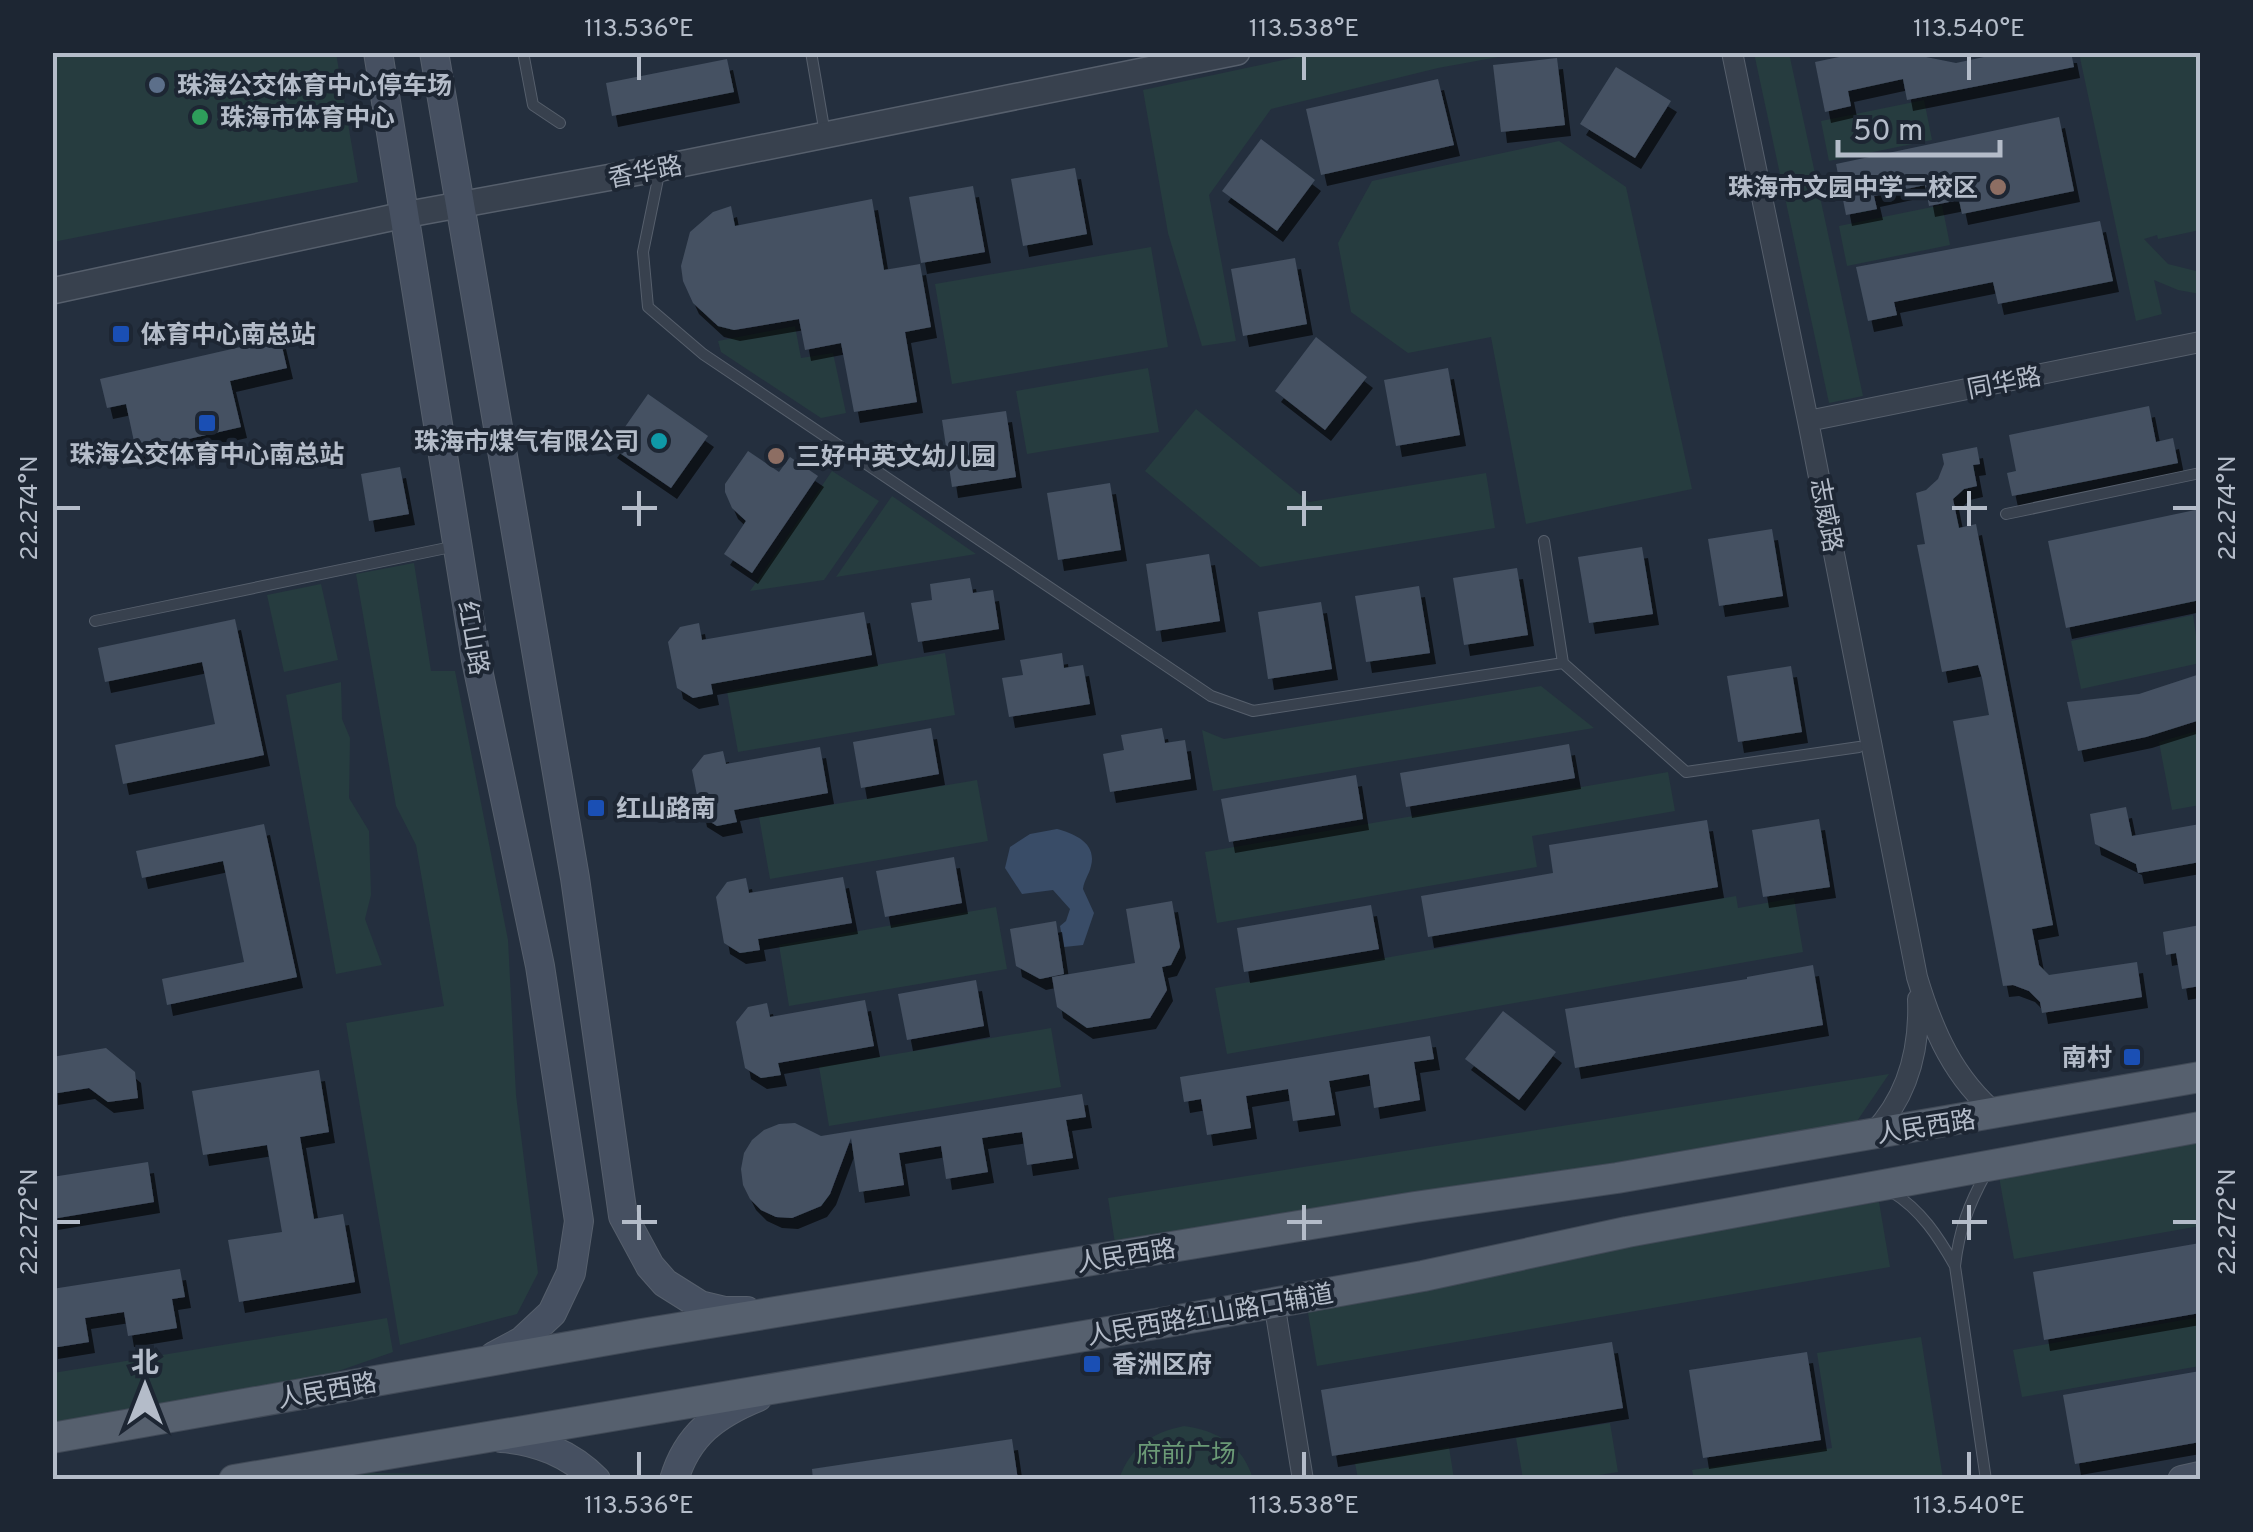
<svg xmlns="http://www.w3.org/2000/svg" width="2253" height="1532" font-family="Overpass,'Noto Sans SC',sans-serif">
  <defs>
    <filter id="shadow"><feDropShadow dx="6" dy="11" stdDeviation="0" flood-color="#0009"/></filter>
  </defs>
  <rect width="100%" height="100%" fill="#242f3e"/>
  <path fill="#263c3f" d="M53,52L336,53L358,182L53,242Z
    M1316,53H1520L1438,68L1271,109L1209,195L1236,341L1202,346L1168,233L1143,90Z
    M1754,53H1789L1863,396L1829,403Z
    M2079,53H2200V230L2158,239L2157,235L2144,239L2168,264L2200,272V294L2178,290L2154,280L2162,314L2136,321Z
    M1924,100L1932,140L1829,161L1821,121Z
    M1559,141L1626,187L1692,489L1526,524L1491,337L1408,353L1351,312L1338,243L1372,181Z
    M1942,205L1950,245L1847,266L1839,226Z
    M1151,247L1168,347L952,384L935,284Z
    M795,326L801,358L833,353L846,413L821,418L721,352L718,341Z
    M1148,368L1159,432L1027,454L1016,391Z
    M1196,409L1309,502L1486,473L1495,528L1260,567L1145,471Z
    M832,471L879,501L824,580L750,591Z
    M892,496L976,554L836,577Z
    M414,563L431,671H455L508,940L516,1095L538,1273L517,1314L400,1345L346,1023L444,1006L416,845L396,806L356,574Z
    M321,584L338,660L284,672L267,595Z
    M2193,615L2200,663L2081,689L2071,641Z
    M945,653L955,715L738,752L727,691Z
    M341,682L342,719L350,738L349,798L369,831L371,895L365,919L382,965L336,974L286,695Z
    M1541,686L1594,728L1213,791L1202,730L1224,739Z
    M2200,730V805L2172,810L2159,742Z
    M1668,772L1675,811L1532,836L1537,867L1217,923L1205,852Z
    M977,780L988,841L770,879L759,817Z
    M1736,896L1738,908L1794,898L1803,952L1227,1054L1215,988Z
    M996,907L1007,969L789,1006L779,945Z
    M1051,1028L1061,1087L829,1126L819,1067Z
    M1889,1074L1853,1127L1116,1250L1108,1198Z
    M2200,1142V1226L2014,1259L1999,1177Z
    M1879,1202L1890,1267L1317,1366L1306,1301Z
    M2200,1317V1366L2022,1397L2013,1350Z
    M387,1318L393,1352L261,1398L53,1431V1373Z
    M1921,1337L1943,1479H1694L1692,1470L1832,1448L1817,1353Z
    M1610,1423L1618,1472L1574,1479H1523L1516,1438Z
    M1184,1426C1218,1431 1243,1445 1253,1479H1119C1131,1447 1150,1433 1184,1426Z
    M1449,1447L1454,1479H1358L1355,1463Z
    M331,1472L477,1475L535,1479L210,1480Z"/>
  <path fill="#394c67" d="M1057,829C1075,834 1097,843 1091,866C1089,875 1084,880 1083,889L1094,913L1083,945L1064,947L1060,926L1066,921L1070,909L1053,890L1022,894L1005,868L1010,847L1030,834Z"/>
  <path fill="#455162" filter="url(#shadow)" d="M1863,52H1925L1926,57L1956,63L2007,52H2071L2074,67L1907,100L1903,79L1848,91L1851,106L1825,112L1815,62Z
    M1557,58L1565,125L1501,132L1493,65Z
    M727,59L734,92L612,116L606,83Z
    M1616,67L1671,101L1635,158L1580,124Z
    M1438,79L1454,145L1321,175L1306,109Z
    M2059,117L2074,191L1962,214L1959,200L1929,206L1925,185L1874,196L1877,209L1846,215L1836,164Z
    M1261,139L1315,180L1277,231L1222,191Z
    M1075,168L1087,234L1023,246L1011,179Z
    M973,186L985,252L921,263L909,197Z
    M872,199L884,270L920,264L931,327L905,332L917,402L854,412L841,343L805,350L799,319L734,330L718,326L693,303L683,281L681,266L690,232L713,212L731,206L735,226Z
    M2100,221L2113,281L1998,304L1993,282L1894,302L1897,315L1868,321L1856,267Z
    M1295,258L1307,324L1243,336L1231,269Z
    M1316,337L1367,377L1325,430L1275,391Z
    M280,338L287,368L230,381L241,427L136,451L126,404L107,408L100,379Z
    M1448,368L1460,435L1396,446L1384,380Z
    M648,394L708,436L671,488L611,447Z
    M2149,406L2156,442L2173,438L2178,463L2012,496L2007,473L2016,471L2009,435Z
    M1006,411L1016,477L952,487L942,420Z
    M1977,447L1980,464L1973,465L1977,486L1964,489L1953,499L1959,528L1976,524L2053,925L2032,929L2039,965L2049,975L2137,962L2142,997L2042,1013L2040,1002L2029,991L2013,985L2003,986L1953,721L1989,715L1982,678L1978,665L1942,672L1917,545L1925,544L1916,493L1926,490L1938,479L1944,464L1942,454Z
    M748,451L779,472L790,457L818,476L752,573L724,554L746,521L732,508L725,492V484Z
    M400,467L409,514L369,521L361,474Z
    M1110,483L1121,550L1058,560L1047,493Z
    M2200,509V600L2066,628L2048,541Z
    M1772,529L1783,596L1719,606L1708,539Z
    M1642,547L1653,614L1589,623L1578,557Z
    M1209,554L1220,621L1156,631L1146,564Z
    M1517,568L1528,635L1464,645L1453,578Z
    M970,578L973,593L993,590L999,629L918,642L911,603L932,600L930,584Z
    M1419,586L1430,653L1366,662L1355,596Z
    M1321,602L1332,669L1268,679L1258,612Z
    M864,612L872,655L711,684L713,694L693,698L677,688L668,642L680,627L699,623L702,640Z
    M235,619L264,755L123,784L115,745L215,724L202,662L105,682L98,648Z
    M1062,653L1064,668L1083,665L1090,704L1009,717L1002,678L1023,675L1020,660Z
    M1791,666L1802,732L1738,742L1727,676Z
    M2200,674V720L2146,737L2078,751L2067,702L2139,694Z
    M931,728L939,774L861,788L853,742Z
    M1162,728L1165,743L1185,740L1191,779L1110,792L1103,754L1124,750L1121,735Z
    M1569,744L1575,778L1406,807L1400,773Z
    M820,747L828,793L734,810L737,822L717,826L701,816L692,770L704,755L723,751L726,764Z
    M1356,775L1363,819L1229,842L1221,799Z
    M2126,807L2132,836L2200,824V862L2138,873L2136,864L2095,844L2090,814Z
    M1819,819L1830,887L1763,897L1752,830Z
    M1707,820L1718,887L1428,937L1421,896L1553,873L1549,845Z
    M264,824L297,977L167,1005L162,979L244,962L223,861L142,878L136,851Z
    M954,857L962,903L885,917L876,871Z
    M843,877L852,923L758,939L760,950L740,953L724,943L716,897L727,882L746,878L749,893Z
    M1172,901L1180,947L1171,965L1162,967L1167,990L1150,1018L1087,1028L1057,1007L1052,977L1135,963L1126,909Z
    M1371,905L1379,949L1244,972L1237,928Z
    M1056,921L1064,974L1040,979L1016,966L1010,929Z
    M2200,925V986L2182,989L2176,953L2166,955L2163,932Z
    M1813,965L1823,1025L1575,1068L1565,1009L1747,979V977Z
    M976,980L984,1026L907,1040L898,994Z
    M865,1000L874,1046L778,1063L781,1075L761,1078L745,1068L736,1022L748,1007L767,1003L770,1017Z
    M1503,1011L1556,1052L1519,1100L1465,1059Z
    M1430,1036L1434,1059L1414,1062L1420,1100L1374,1108L1369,1074L1329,1081L1335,1115L1293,1121L1288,1089L1246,1096L1251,1128L1207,1135L1201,1099L1184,1102L1180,1077Z
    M106,1048L135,1072L138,1098L108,1102L89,1088L52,1094V1057Z
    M319,1070L329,1132L300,1137L314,1219L343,1214L355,1282L239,1302L228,1240L282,1232L267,1145L203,1155L192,1091Z
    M1082,1094L1086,1117L1066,1120L1073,1158L1027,1165L1022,1132L982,1138L988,1172L946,1179L941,1146L899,1153L904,1185L859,1192L851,1138L830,1194L821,1206L792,1218L776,1217L761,1210L750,1199L743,1185L741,1169L744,1153L752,1140L764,1130L779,1124L795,1123L821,1136Z
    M148,1162L154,1202L52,1219V1177Z
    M2200,1243V1313L2044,1340L2033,1272Z
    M180,1269L185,1297L172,1299L177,1328L128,1336L124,1312L85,1318L89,1342L52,1348V1289Z
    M1612,1342L1623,1408L1332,1456L1321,1390Z
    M1807,1352L1821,1440L1703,1458L1689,1370Z
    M2200,1371V1442L2075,1464L2063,1395Z
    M1012,1439L1018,1480H813L812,1469Z"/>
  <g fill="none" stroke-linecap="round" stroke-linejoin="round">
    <defs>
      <path id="service" d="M523,52L533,105L560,123
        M811,52L825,134
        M660,169L643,252L648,307L703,354L1211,696L1253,711L1563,663
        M2006,514L2200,473
        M1544,541L1563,663L1686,772L1859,747
        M95,621L456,546
        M1892,1192C1921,1210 1938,1236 1955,1266C1959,1230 1969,1204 1986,1173
        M1955,1266L1986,1480"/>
      <path id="minor" d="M1732,52L1808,421L1917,977C1933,1031 1954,1079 1998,1115
        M1808,421L2200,342
        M1873,1133C1908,1096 1920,1049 1918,999
        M1274,1302L1303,1480"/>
      <path id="tertiary" d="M52,291L404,215L661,168L1237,52"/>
      <path id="secondary" d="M378,52L476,660L540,966L579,1221L571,1273L552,1313L522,1341L494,1356
        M434,52L575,878L623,1216L650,1266L665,1283L700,1305L725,1311H747
        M501,1438C536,1440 571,1454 596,1480
        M674,1480C687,1435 716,1414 758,1397
        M2182,1480L2200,1476"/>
      <path id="primary" d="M52,1438L642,1334L1415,1207L1617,1178L2200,1077
        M234,1480L1173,1321L1423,1276L1627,1232L2200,1127"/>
    </defs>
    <use href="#service" stroke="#565f6c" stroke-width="12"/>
    <use href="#minor" stroke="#565f6c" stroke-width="22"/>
    <use href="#tertiary" stroke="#565f6c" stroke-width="28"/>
    <use href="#secondary" stroke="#565f6c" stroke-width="30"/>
    <use href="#primary" stroke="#414a57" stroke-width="32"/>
    <use href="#service" stroke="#38414e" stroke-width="10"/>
    <use href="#minor" stroke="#38414e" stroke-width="20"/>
    <use href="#tertiary" stroke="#38414e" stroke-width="25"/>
    <use href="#secondary" stroke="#465061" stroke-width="28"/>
    <use href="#primary" stroke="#56606e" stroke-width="30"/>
  </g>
  <path fill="none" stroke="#b4bcc9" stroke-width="4" d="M639,55V80M1304,55V80M1969,55V80M639,491V526M1304,491V526M1969,491V526M55,508H80M622,508H657M1287,508H1322M1952,508H1987M2173,508H2198M639,1205V1240M1304,1205V1240M1969,1205V1240M55,1222H80M622,1222H657M1287,1222H1322M1952,1222H1987M2173,1222H2198M639,1452V1477M1304,1452V1477M1969,1452V1477"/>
  <circle fill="#5c6f8a" stroke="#1d2633" stroke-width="4" cx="157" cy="85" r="10"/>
  <circle fill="#2e9e5b" stroke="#1d2633" stroke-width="4" cx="200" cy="117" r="10"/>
  <g fill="#8d6e63" stroke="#1d2633" stroke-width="4">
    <circle cx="1998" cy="187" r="10"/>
    <circle cx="776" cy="456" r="10"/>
  </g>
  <g fill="#1a4fb4" stroke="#1d2633" stroke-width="4">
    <rect x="111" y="324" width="20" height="20" rx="5"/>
    <rect x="197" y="413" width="20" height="20" rx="5"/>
    <rect x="586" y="798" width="20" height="20" rx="5"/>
    <rect x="2122" y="1047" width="20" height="20" rx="5"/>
    <rect x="1082" y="1354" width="20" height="20" rx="5"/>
  </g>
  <circle fill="#0f9aa8" stroke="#1d2633" stroke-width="4" cx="659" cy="441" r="10"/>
  <g text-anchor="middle" stroke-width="8" stroke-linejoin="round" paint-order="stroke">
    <g font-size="25" font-weight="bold" fill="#b4bcc9" stroke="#1d2633" text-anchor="start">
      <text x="177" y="94">珠海公交体育中心停车场</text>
      <text x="220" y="126">珠海市体育中心</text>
      <text x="1978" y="196" text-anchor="end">珠海市文园中学二校区</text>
      <text x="141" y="343">体育中心南总站</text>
      <text x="639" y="450" text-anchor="end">珠海市煤气有限公司</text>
      <text x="207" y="463" text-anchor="middle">珠海公交体育中心南总站</text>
      <text x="796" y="465">三好中英文幼儿园</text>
      <text x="616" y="817">红山路南</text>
      <text x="2112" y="1066" text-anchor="end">南村</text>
      <text x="1112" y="1373">香洲区府</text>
    </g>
    <g font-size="25" fill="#b4bcc9" stroke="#1d2633">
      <text transform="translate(645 171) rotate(-11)" y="9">香华路</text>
      <text transform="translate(2004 382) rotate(-11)" y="9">同华路</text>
      <text transform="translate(1827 515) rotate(79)" y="9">志威路</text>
      <text transform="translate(474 638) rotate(80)" y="9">红山路</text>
      <text transform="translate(1926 1126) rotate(-9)" y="9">人民西路</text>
      <text transform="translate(1126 1255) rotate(-9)" y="9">人民西路</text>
      <text transform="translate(1210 1314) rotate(-10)" y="9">人民西路红山路口辅道</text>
      <text transform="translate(327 1390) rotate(-10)" y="9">人民西路</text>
    </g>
    <g font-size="25" fill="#6b9a76" stroke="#1d2633">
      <text x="1186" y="1462">府前广场</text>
    </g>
  </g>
  <rect width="2253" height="1532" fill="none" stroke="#1d2633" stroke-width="110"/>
  <g transform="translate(145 1387)" stroke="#1d2633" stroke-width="8" paint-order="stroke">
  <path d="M0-8L18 38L0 25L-18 38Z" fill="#b4bcc9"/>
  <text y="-15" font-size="28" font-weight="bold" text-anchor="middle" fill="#b4bcc9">北</text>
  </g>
  <path d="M1838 140v15h162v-15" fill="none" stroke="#b4bcc9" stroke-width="5"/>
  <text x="1853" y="140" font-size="30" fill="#b4bcc9" stroke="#1d2633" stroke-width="8" paint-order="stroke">50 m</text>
  <rect x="55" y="55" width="2143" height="1422" fill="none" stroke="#b4bcc9" stroke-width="4"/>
  <g font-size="25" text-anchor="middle" fill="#b4bcc9">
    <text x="639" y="36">113.536°E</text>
    <text x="1304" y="36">113.538°E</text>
    <text x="1969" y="36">113.540°E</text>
    <text transform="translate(28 508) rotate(-90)" y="9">22.274°N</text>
    <text transform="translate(2226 508) rotate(-90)" y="9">22.274°N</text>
    <text transform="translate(28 1222) rotate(-90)" y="9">22.272°N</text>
    <text transform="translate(2226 1222) rotate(-90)" y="9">22.272°N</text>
    <text x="639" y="1513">113.536°E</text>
    <text x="1304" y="1513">113.538°E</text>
    <text x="1969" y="1513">113.540°E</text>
  </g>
</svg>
